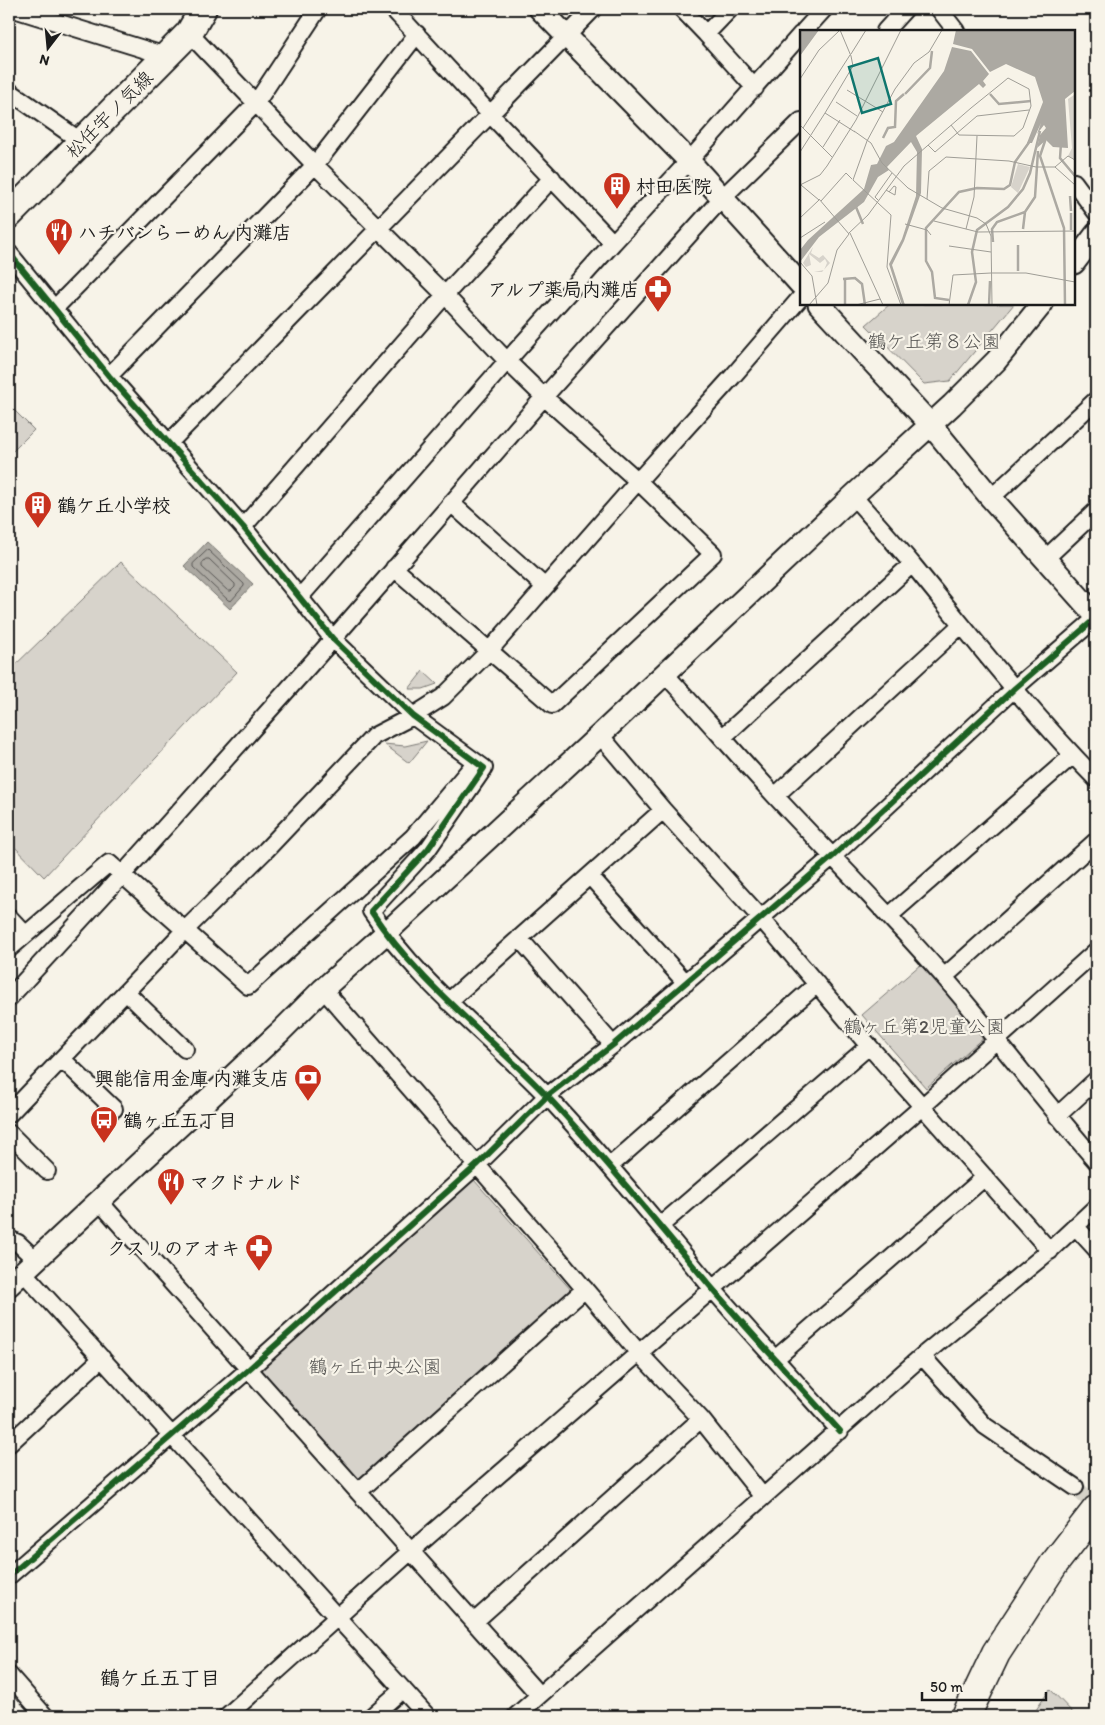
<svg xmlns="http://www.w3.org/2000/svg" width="1105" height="1725" font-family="Itim,'Klee One',sans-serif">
  <rect width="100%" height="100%" fill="#f7f3e8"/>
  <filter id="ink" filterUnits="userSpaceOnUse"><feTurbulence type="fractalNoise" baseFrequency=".02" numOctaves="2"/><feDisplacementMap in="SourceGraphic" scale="10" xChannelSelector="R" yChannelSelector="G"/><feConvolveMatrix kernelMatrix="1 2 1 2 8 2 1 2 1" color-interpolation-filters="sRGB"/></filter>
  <g filter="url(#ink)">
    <path fill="#d7d3cb" stroke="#7a7874" d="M890,304H1014L950,381L924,384L866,325Z
      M9,405L34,430L9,455Z
      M121,562L237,672L44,877L9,841V671Z
      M423,671L437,684L423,689H409Z
      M427,741L409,763L384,744L405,746Z
      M921,964L985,1036L926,1088L862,1015Z
      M474,1180L572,1291L358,1479L260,1368Z
      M1050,1689L1076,1716H1032Z"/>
    <path fill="#aca9a2" stroke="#72716c" d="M207,542L253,584L230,609L184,566Z"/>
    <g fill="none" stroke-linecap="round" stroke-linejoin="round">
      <path stroke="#565452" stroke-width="1" d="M208,550L244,584V586L231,601L228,600L193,567V564Z
        M206,559H209L235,584V587L231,591H228L202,567V564Z"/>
      <path stroke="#d6d3c9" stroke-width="16" stroke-dasharray="16 8" stroke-linecap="butt" d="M1075,1487L1096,1506"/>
      <defs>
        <path id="minor" d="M14,9L166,56
          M682,9L706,34L730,9
          M939,9L956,31
          M804,31L824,9
          M885,31L905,9
          M189,33L315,165L445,295L507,361L544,397L638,481L713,554L552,705L394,568
          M706,34L755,88
          M9,91L82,142
          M1074,182L1096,212
          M613,243L689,161L801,34
          M9,253L109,376L243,527L333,639L413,716L484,768L428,849L371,911C418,983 489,1035 548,1097C605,1158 657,1223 711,1287C753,1336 797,1383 840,1431
          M55,308L256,103L318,9
          M109,376L315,165L417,34
          M168,444L593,9
          M853,496C873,519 893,541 913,565C972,637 1030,712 1096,779
          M991,498L1096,400
          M451,503L545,587
          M243,527L445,295L552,178
          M1045,559L1096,511
          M300,597L507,361L613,243L490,114L393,9
          M664,673C702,714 738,756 776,797C832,857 890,915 944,977C996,1037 1044,1101 1096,1161
          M600,735L663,810L761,918L869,1046L1050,1251
          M723,737L912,564
          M775,796L961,625
          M590,876L686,983
          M889,916L1073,755
          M9,917L25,934
          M519,938L613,1045
          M9,949L109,863L248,986L413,837L476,762
          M944,977L1096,841
          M323,989L554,1253L639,1353L701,1419L763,1497
          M126,992L185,1049
          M9,998L123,874L333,639L544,397L722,198L801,121
          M448,1002L663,810
          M62,1059L114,1109
          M9,1114L184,931L266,850L374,736L413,716L443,697L489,651L638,481L733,376L801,297
          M1057,1116L1096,1080
          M9,1133L47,1171
          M610,1166L817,984
          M99,1201L539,1695
          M660,1226L869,1046
          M1075,1226L1096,1249
          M9,1239L18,1243L36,1260
          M23,1272L427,1716
          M922,1356L985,1426L1075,1487
          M775,1359L985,1177
          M9,1444L102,1358
          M358,1492L585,1289
          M9,1576L249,1369L477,1165L547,1096L613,1045L832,857L1015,688L1096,618
          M474,1622L701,1419
          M9,1675L45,1716
          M227,1716L411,1551L923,1106L1096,951
          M372,1716L403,1689
          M516,1716L922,1356L1048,1252L1096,1207"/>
        <path id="tertiary" d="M540,9L689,161L801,285
          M1074,263L1096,234
          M819,304L931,425L991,498L1096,616
          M9,1285L280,1032L323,989L386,933L600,735L853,496L952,405L996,361L1042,304"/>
        <path id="primary" d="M9,215L189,33L203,9"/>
        <path id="motorway" d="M966,1716L996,1653L1054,1564L1096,1510"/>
      </defs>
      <use href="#minor" stroke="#1c1c1c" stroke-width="20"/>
      <use href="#tertiary" stroke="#1c1c1c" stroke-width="25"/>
      <use href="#primary" stroke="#1c1c1c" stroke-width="30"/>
      <use href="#motorway" stroke="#1c1c1c" stroke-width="31"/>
      <use href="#minor" stroke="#f7f3e8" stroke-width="16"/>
      <use href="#tertiary" stroke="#f7f3e8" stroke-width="21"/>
      <use href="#primary" stroke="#f7f3e8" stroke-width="26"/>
      <use href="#motorway" stroke="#f7f3e8" stroke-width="28"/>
      <defs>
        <path id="cycleway" d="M9,253L109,376L243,527L333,639L413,716L484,768L428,849L371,911C418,983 489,1035 548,1097C605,1158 657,1223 711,1287C753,1336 797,1383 840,1431
          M9,1576L249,1369L477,1165L547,1096L613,1045L832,857L1015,688L1096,618"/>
      </defs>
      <use href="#cycleway" stroke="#f7f3e8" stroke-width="9"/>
      <use href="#cycleway" stroke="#1b5e20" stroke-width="6"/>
    </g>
  </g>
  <defs>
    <symbol id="building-pin" viewBox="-11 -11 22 30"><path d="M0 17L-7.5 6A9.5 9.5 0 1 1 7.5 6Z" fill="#c8321e" stroke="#f7f3e8"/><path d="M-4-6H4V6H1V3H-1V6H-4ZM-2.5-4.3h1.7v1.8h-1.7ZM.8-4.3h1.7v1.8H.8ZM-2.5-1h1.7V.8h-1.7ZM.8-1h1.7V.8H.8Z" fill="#fff"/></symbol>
    <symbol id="restaurant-pin" viewBox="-11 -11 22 30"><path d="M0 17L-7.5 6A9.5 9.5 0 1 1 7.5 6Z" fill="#c8321e" stroke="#f7f3e8"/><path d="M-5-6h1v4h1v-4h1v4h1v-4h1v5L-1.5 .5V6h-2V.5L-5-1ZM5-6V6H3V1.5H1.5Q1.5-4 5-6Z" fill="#fff"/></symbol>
    <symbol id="pharmacy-pin" viewBox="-11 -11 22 30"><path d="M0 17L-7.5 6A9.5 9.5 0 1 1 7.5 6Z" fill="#c8321e" stroke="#f7f3e8"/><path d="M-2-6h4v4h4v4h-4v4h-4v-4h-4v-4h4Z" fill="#fff"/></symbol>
    <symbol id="bank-pin" viewBox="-11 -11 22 30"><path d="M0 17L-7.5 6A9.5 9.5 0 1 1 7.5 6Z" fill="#c8321e" stroke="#f7f3e8"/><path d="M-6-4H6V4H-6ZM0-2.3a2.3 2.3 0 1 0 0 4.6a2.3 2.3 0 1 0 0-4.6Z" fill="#fff"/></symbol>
    <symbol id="bus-pin" viewBox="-11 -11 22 30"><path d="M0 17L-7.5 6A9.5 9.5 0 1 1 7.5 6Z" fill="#c8321e" stroke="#f7f3e8"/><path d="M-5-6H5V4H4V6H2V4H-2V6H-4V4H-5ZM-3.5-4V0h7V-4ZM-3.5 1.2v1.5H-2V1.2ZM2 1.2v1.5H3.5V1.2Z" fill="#fff"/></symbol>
  </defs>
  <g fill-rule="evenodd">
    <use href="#building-pin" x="601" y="170" width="32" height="43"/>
    <use href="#restaurant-pin" x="43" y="216" width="32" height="43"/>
    <use href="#pharmacy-pin" x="642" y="273" width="32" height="43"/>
    <use href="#building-pin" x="22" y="489" width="32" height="43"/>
    <use href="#bank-pin" x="292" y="1062" width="32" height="43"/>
    <use href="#bus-pin" x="88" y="1104" width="32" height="43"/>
    <use href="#restaurant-pin" x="155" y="1166" width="32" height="43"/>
    <use href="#pharmacy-pin" x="243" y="1232" width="32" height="43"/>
  </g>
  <g text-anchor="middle" stroke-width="4.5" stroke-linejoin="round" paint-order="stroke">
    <g font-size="19" fill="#1c1c1c" stroke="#f7f3e8">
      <text transform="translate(109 114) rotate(-45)" y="7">松任宇ノ気線</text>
    </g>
    <g font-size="19" font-weight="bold" fill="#1c1c1c" stroke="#f7f3e8" text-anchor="start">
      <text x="636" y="193">村田医院</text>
      <text x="78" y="239">ハチバンらーめん 内灘店</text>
      <text x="639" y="296" text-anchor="end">アルプ薬局内灘店</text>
      <text x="57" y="512">鶴ケ丘小学校</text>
      <text x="289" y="1085" text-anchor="end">興能信用金庫 内灘支店</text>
      <text x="123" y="1127">鶴ヶ丘五丁目</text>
      <text x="190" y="1189">マクドナルド</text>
      <text x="240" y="1255" text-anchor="end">クスリのアオキ</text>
    </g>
    <g font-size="19" fill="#545351" stroke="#f7f3e8">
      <text x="934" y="348">鶴ケ丘第８公園</text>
      <text x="924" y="1033">鶴ヶ丘第2児童公園</text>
      <text x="375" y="1373">鶴ヶ丘中央公園</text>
    </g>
    <g font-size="20" font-weight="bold" fill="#1c1c1c" stroke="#f7f3e8">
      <text x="160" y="1685">鶴ケ丘五丁目</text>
    </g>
  </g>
  <g transform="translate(800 30)">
    <rect width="275" height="275" fill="#f7f3e8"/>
    <path d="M274,65L275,66V130L268,126L272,118L268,69ZM218,134L230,137L218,163L211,157ZM13,217L11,223L19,228L23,225L30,233L22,242H14L24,240L27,233L25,229L20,233L9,224L11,235L6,237L3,233Z" fill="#d7d3cb"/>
    <path d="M0,0H19L0,26ZM156,0H275V61L265,69L268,118L253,117L246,110L237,118L240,105L246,98L244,95L237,104L241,93L232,113H227L243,72L235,47L206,34L190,42L172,19L153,14ZM152,17L171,21L189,44L183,51L186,55L183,58L179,54L116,106L122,119L121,163L104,211L92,235L105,275H102L89,234L102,209L116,166L117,122L111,112L87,137L89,140L78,147L64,172L19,207L0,232V220L8,210L64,159L71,135L77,134L86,116L94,112L144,41Z" fill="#aca9a2"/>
    <path fill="none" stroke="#aca9a2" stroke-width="2.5" d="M105,64L130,38L132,21M190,64L199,74L231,71M83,108L88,98L95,97L96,71L104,64M246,108L240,126L264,198L265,275M261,113L260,128L275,146M270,166L271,181M56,177L63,194M271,183V200M223,199L225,182M193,212L192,199L197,192L225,182L235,167L238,121M218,241V215M43,249L55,248L62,254L65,275M45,249V275M149,270L135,268L132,242L126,231V198L159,162L177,158L204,159L210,155L215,132L230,111M168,275L176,252L172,222L177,200L208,177L223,159L230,143L240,101M189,275L190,251"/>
    <path fill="none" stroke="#9f9d96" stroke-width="1" d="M51,24L66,0M0,49L19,20L39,1M47,60L83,82M36,72L57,86M25,83L55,102M25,83L53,36L51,26L40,0M0,95L32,127M3,98L50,25M54,101L71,113L82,133L108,158L142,178L177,188L186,194L191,206L192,275M128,115L135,122L177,86L229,80M23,117L40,90M0,122L25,83M255,137L275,155M53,150L91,185L87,237L101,275M53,150L67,111L95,59L114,33L129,22L142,0M0,155L20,145L27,136L56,90L101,0M86,160L93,164L95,165L96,157L94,156L89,162M127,169L129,141L146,127L209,131L236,137H255L268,126L275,130M78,170L75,167L92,143M21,171L46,143L52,149M0,188L19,170L1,155M134,191L178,202L275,201M105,194L127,200L131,205M166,199L174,167L177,106M49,203L68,185L104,136L171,78L202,53L208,48L229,59L231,76L223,98L214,106L159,105L151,95M50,203L83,275M0,208L25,192M149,216L191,222M0,232L12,246L17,275M191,243H226L275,252M9,275L28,253L37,220L49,204L19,169M56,275L80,269M149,275L153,245L191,243"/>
    <path fill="#0f766e" fill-opacity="0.15" stroke="#0f766e" stroke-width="2.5" d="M78,28L91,74L62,83L49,37Z"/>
    <rect width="275" height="275" fill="none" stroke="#1c1c1c" stroke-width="2.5"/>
  </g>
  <rect width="1105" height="1725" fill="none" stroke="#f7f3e8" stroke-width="30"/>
  <rect x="15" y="15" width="1075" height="1695" fill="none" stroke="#1c1c1c" stroke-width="2" filter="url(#ink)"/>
  <g transform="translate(48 48) rotate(196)" stroke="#f7f3e8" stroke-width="4" paint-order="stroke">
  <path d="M0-4L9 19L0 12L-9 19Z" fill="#1c1c1c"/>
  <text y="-8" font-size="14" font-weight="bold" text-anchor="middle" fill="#1c1c1c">N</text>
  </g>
  <path d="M922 1692v8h124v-8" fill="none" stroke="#1c1c1c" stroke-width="2.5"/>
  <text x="930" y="1692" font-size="15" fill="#1c1c1c" stroke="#f7f3e8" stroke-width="4" paint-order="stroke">50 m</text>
</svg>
